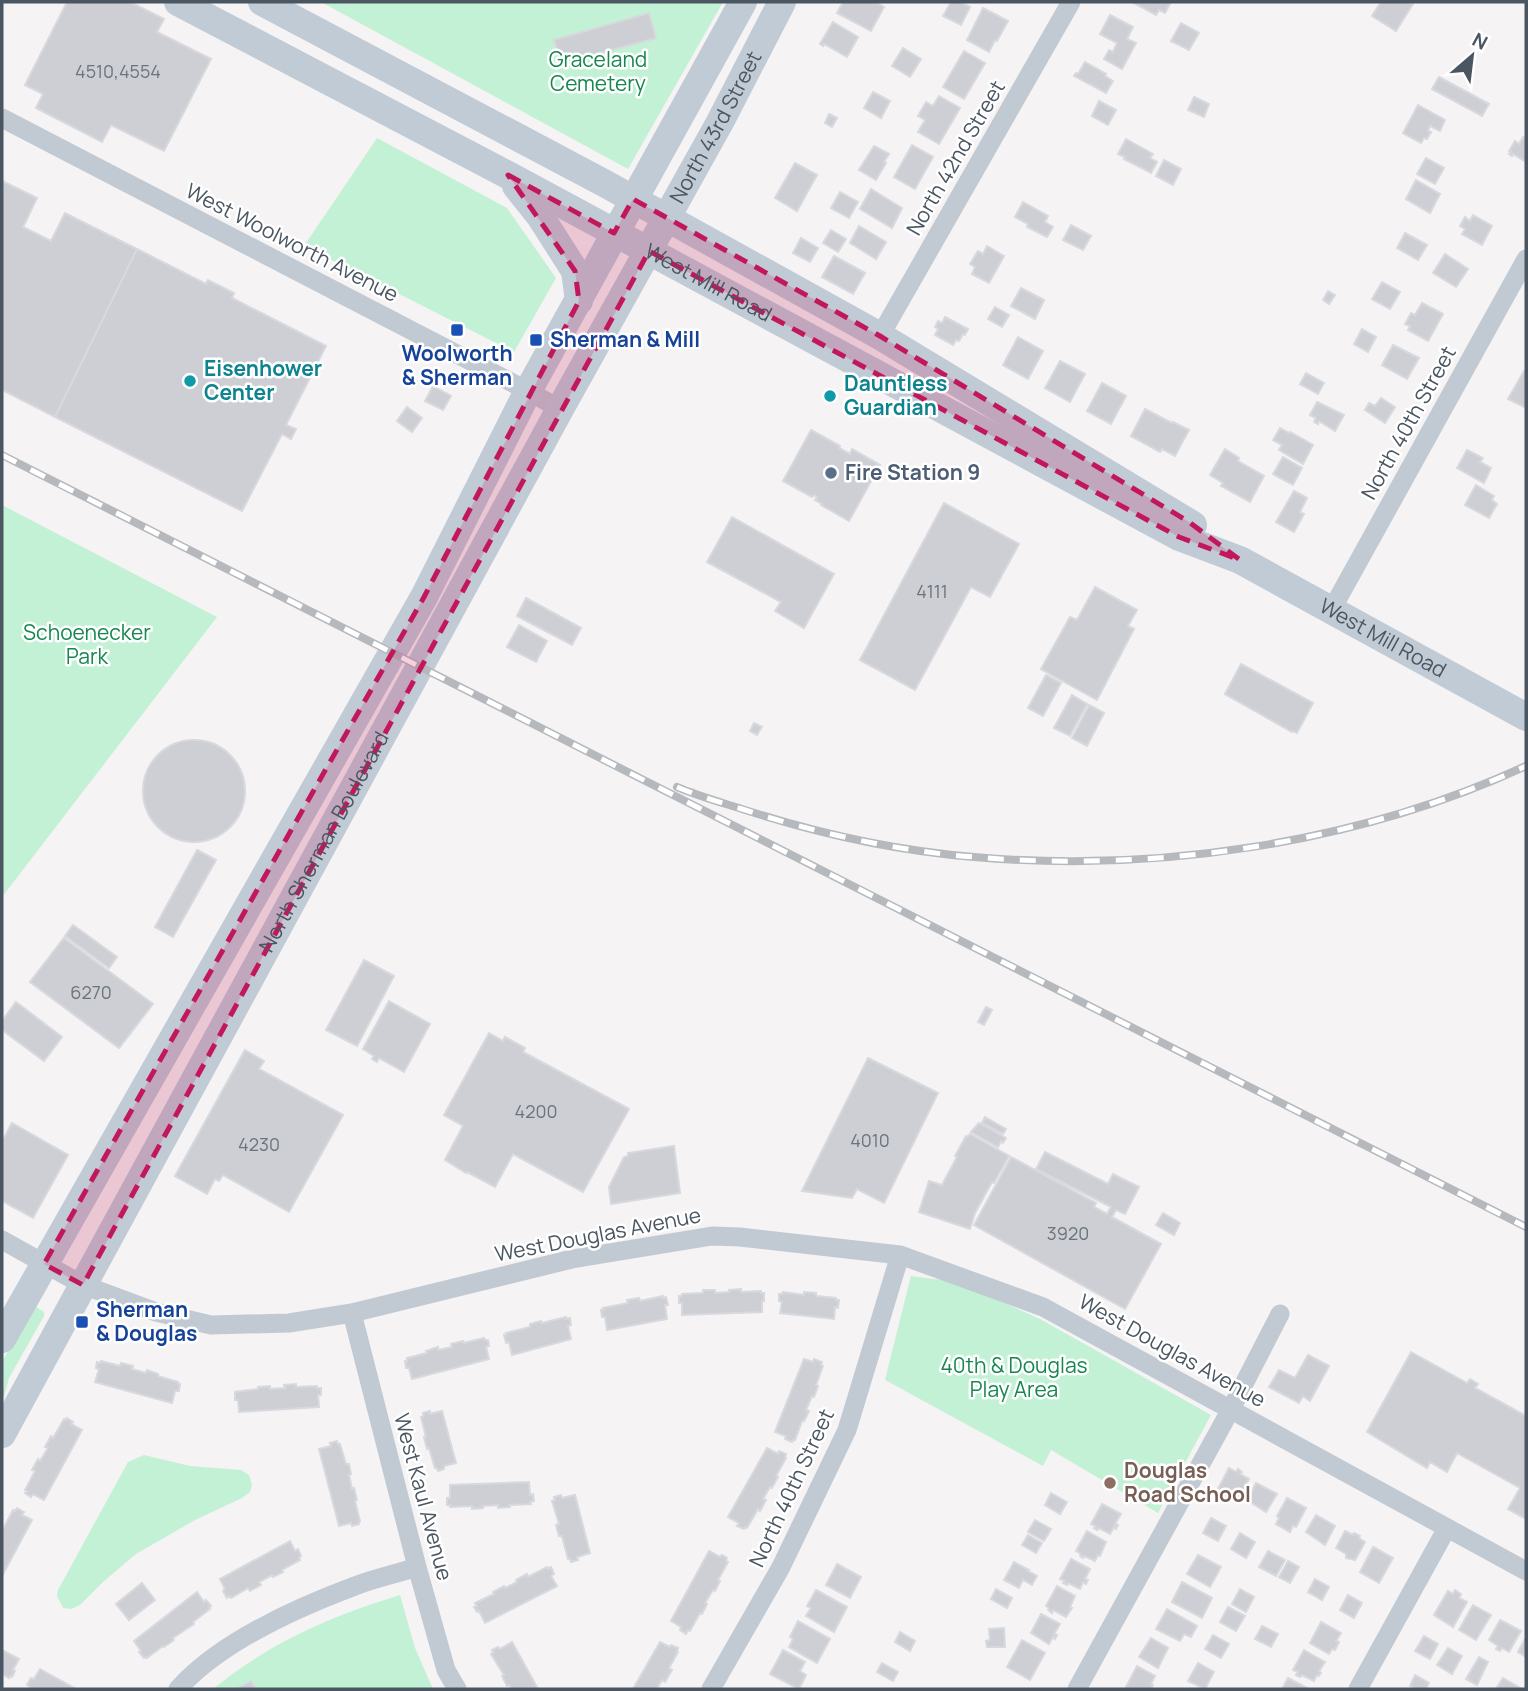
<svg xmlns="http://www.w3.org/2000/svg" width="1528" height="1691" font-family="Manrope,sans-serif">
  <rect width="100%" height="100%" fill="#f5f3f3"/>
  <path fill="#c3f1d5" d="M321,2H723L628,169Z
    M377,138L507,208L556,278L514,352L304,246Z
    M2,505L217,617L2,897Z
    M911,1276L942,1280L987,1295L1040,1319L1211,1415L1158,1513L1051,1450L1043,1466L885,1380Z
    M33,1305L44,1312V1316L9,1378L2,1404V1362Z
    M144,1455L190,1466L241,1470L249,1475L252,1485L250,1492L242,1498L195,1520L136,1554L103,1582L80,1605L71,1609L63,1608L57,1596L58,1590L128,1462Z
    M400,1595L415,1648L433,1689H213C269,1643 331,1616 400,1595Z"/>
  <path fill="#cdcfd5" stroke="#d7d9de" stroke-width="2" d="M67,2H130L164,19L157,32L211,59L164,151L111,125L102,142L36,108L43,94L25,85Z
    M843,2H875L884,7L871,31L837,13Z
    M951,2H960L970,7L961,25L943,16Z
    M1132,2H1171L1165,13L1159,10L1156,15Z
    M1381,2H1409L1413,4L1396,31L1372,16Z
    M983,8L1008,21L997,41L995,40L989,52L967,40Z
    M649,13L656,38L561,64L554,40Z
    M1110,15L1133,27L1127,39L1136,43L1122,69L1104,59L1109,50L1113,52L1117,43L1100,34Z
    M833,22L858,37L847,57L824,44L823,46L820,44Z
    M1181,23L1199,33L1189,50L1171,41Z
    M903,48L921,59L910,77L892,66Z
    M964,51L985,63L964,99L943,87Z
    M1085,62L1106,74L1105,76L1113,81L1106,93L1074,76L1076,73L1078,74Z
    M1439,77L1489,104L1482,116L1432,89Z
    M873,92L890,101L881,118L864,108Z
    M939,96L960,108L939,144L918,132L925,120L918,116L926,102L933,106Z
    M1194,97L1209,104L1204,117L1188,110Z
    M1099,101L1116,110L1108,125L1092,116Z
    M1418,105L1445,120L1440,131L1430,126L1428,131L1431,132L1427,139L1424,138L1421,143L1403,133Z
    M829,114L837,118L832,127L825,123Z
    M1523,137L1526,138V162L1513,154L1512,156L1509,154L1511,152L1509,151L1515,141L1519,144Z
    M1126,139L1153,154L1150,158L1157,162L1151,173L1124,159L1125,157L1118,154Z
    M912,145L933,157L915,189L894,177Z
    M874,146L889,154L884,162L886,163L876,180L859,170Z
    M1426,158L1444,168L1435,184L1417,174Z
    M1164,160L1181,169L1173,185L1156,176Z
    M795,163L817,175L797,211L775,198Z
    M1416,180L1440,194L1430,213L1406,199Z
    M2,181L37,198L23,227L51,241L65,213L137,249L55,417L2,390Z
    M871,189L902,208L892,228L860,209Z
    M840,192L858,202L849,218L831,208Z
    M1023,202L1048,216L1045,222L1053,227L1047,237L1027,227L1028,224L1015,217Z
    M1473,215L1492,226L1482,245L1462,234L1465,229L1460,226L1465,217L1470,221Z
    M1071,225L1091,236L1083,250L1063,240Z
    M859,226L886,242L876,259L850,243Z
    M831,230L846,239L838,252L823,243Z
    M1405,233L1427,245L1418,260L1397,248Z
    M801,238L818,248L810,262L793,253Z
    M987,246L1004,256L989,283L972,274L975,267L970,264L978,251L983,254Z
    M137,249L206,284L208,280L234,293L232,298L326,346L286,425L296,429L291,439L282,434L242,511L55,417Z
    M1445,254L1468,269L1456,287L1433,273Z
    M834,256L865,273L853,294L822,277Z
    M1382,282L1400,292L1390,309L1372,299Z
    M1021,288L1044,300L1035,319L1011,306Z
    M1328,291L1335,295L1329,304L1323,300Z
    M1422,303L1443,314L1428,341L1408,330L1410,326L1405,324L1411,313L1415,315Z
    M995,307L1009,315L1002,327L988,319Z
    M945,317L968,329L965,335L963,334L959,341L956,340L953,345L935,335L938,329L935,327L938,321L942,323Z
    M1362,329L1376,337L1368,352L1354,344Z
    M1018,337L1043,351L1028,379L1003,365Z
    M1393,345L1419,358L1407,379L1382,365Z
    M1060,361L1085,374L1070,402L1045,388Z
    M1524,371L1526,372V408L1508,399Z
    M1306,373L1324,383L1318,394L1300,384Z
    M1102,383L1126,396L1111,424L1087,411Z
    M433,386L451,396L443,410L425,401Z
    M1381,398L1395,407L1385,423L1365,410L1369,403L1375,406Z
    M1317,402L1344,415L1335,431L1319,421L1318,424L1314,422L1316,418L1310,415Z
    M407,407L422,418L412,432L397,421Z
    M1145,409L1172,423L1173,422L1189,430L1175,456L1162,449L1160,452L1131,436Z
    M1280,428L1289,433L1290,432L1313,445L1303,464L1279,450L1282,445L1273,440Z
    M811,430L840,446L839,448L850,454L852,449L880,465L849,521L821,505L822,504L815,500L817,497L814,495L812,497L783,481Z
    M1225,449L1239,458L1238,461L1264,476L1250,502L1221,486L1223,483L1210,475Z
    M1467,450L1483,458L1480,462L1491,468L1484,483L1457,468Z
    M1283,457L1302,468L1293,485L1273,474Z
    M1476,485L1494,496L1492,500L1497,504L1489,518L1465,505Z
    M1294,491L1307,498L1300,512L1304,514L1294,532L1276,522Z
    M944,503L1019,544L990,597L971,587L915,690L860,660Z
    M732,517L834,574L804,628L775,611L781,602L707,562Z
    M1095,587L1137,610L1128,626L1134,629L1097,700L1041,669L1070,617L1077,620Z
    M526,598L581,628L572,645L517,616Z
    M519,625L547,641L536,662L507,647Z
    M1241,664L1313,703L1297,733L1293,731L1292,732L1225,694Z
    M1046,675L1061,683L1043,716L1028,708Z
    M1072,695L1087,704L1070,736L1054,728Z
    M1089,705L1104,713L1087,746L1072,738Z
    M754,723L762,727L757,735L750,731Z
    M143 791a51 51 0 1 1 102 0a51 51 0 1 1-102 0Z
    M197,850L216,860L173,937L155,927Z
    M73,925L117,957L109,968L65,936Z
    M64,938L153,1004L119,1048L30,982Z
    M364,960L394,976L357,1046L326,1030Z
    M389,1001L430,1024L404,1072L379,1058L377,1062L372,1059L374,1056L363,1049Z
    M16,1002L62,1037L44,1061L2,1030V1021Z
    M986,1007L992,1010L984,1025L978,1022Z
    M489,1033L503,1041L505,1037L525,1048L523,1052L629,1109L583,1192L513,1154L495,1187L467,1172L466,1173L445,1160L463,1126L444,1115Z
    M245,1050L264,1061L259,1069L343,1115L289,1212L223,1175L219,1181L215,1179L207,1194L175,1176Z
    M868,1058L938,1093L884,1203L857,1189L852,1198L802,1191Z
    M985,1117L1006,1129L1003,1134L982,1123Z
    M12,1123L68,1155L33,1218L2,1201V1137L4,1138Z
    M979,1123L1006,1138L1003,1143L1001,1141L998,1147L971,1132Z
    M970,1134L1009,1156L994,1183L992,1182L975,1213L970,1229L919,1212L929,1181L942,1185L957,1157L955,1156L966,1136L968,1137Z
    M674,1146L680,1193L611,1204L609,1187L624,1157L628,1156V1153Z
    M1045,1152L1108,1184L1113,1174L1139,1187L1125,1214L1116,1210L1112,1217L1161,1244L1125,1309L974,1225L1011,1157L1096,1203L1094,1207L1107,1214L1111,1207L1036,1169Z
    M1163,1213L1180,1223L1174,1235L1156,1225Z
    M741,1289V1292L761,1291V1293H764V1301H762V1312L682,1315V1303H679V1296H682V1294L703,1293V1290H715V1293L729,1292V1290Z
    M783,1292L804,1295V1292L816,1293V1296L836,1298V1300H839L838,1308L835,1307L834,1319L780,1313L782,1302L779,1301V1294H782Z
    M663,1296V1298L666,1297L668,1305H665L667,1319L607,1330L605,1317H602L601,1310H604L603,1308L628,1303L627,1300L639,1298L640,1301Z
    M566,1317V1319L570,1318L571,1325L568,1326L571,1339L512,1355L509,1342L506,1343L504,1335L507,1334L506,1333L530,1327V1324L541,1321L542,1323Z
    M484,1338L485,1340H488L489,1346L486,1347L489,1359L412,1379L409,1368H406L405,1361H407V1358L427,1353L426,1351L438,1347V1350L452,1347L451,1344L463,1341L464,1343Z
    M1411,1352L1467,1383L1470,1379L1478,1384L1475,1388L1526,1416V1519L1508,1509L1520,1488L1457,1453L1447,1472L1430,1462L1427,1468L1367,1432Z
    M1308,1355L1329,1366L1310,1401L1303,1396L1299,1403L1269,1387L1279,1370L1295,1378Z
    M804,1359L813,1362L814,1359L822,1362L821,1365L823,1366L816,1385L818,1386L814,1397L812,1396L806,1410L809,1411L804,1421H802L795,1440H793L792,1442L785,1439L786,1436L775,1432Z
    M101,1361L120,1366L121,1363L133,1366L132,1369L146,1373L147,1370L158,1374V1376L178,1382V1383L180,1384L179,1391H175L172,1403L95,1382L99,1369L96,1368L97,1362L100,1363Z
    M296,1384V1387L317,1386V1388H321V1395H318L319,1407L239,1412L238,1400H235V1392L258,1389V1387L270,1386V1389L285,1388L284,1385Z
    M430,1411V1414L442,1411L456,1463L444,1466V1469L438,1471L437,1468H435L429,1448L427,1449L424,1437H426L421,1417L424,1416L423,1413Z
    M67,1418L73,1422L71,1424L82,1430L44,1500L33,1494L31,1497L25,1493L27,1491L25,1490L35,1471L32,1470L38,1459L40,1461L48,1448L45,1447L51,1436L53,1438L64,1419L66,1420Z
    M337,1441L338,1444H340L346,1464H349L351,1474L349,1475L352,1489L354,1488L357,1500L355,1501L360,1521L359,1522V1524L352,1526L351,1523L339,1526L319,1449L331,1446L330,1443Z
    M767,1448L778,1454L779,1451L786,1454L785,1457L786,1458L776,1476L778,1477L772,1488L770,1487L763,1499L766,1500L760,1511L758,1509L747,1528L745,1527L744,1529L737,1526L739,1523L728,1517Z
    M1229,1468L1236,1472L1238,1469L1242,1472L1240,1474L1249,1479L1240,1496L1230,1491L1227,1495L1218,1489Z
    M529,1482L530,1495L533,1494L534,1501L530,1502L531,1504L510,1505V1507L498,1508V1505L483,1506V1508L472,1509V1506L450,1507V1505H447V1498H450V1485Z
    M1256,1483L1277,1494L1266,1512L1247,1500Z
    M1051,1493L1067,1502L1060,1514L1045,1505Z
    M561,1495L562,1498L575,1495L590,1553L577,1557L578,1560L571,1562L570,1559H568L562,1536H559L556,1525L559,1524L552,1501L555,1500L554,1497Z
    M1287,1498L1306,1508L1296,1527L1293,1525L1290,1532L1276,1524L1279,1518L1277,1516Z
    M1102,1504L1121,1514L1115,1524L1118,1525L1116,1529L1114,1527L1110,1534L1099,1528L1097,1530L1094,1528L1096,1526L1091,1524Z
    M17,1508L24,1512L22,1515L32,1520L2,1576V1528L3,1529L13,1510L15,1511Z
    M1316,1515L1335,1526L1325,1545L1306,1532Z
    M1211,1518L1226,1526L1218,1541L1203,1533Z
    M1035,1520L1051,1529L1044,1541L1028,1532Z
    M1087,1531L1106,1542L1100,1556L1098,1555L1095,1561L1084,1556L1083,1558L1080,1556L1081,1554L1076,1551Z
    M1345,1531L1353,1535L1354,1533L1360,1536L1359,1538L1365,1542L1355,1560L1346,1558V1554L1336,1548Z
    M1240,1533L1255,1542L1246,1558L1231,1549Z
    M1028,1535L1042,1543L1036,1553L1022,1545Z
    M290,1541L295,1551L298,1549L301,1556L299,1558L300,1560L282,1570L283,1572L273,1577L272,1575L259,1582L261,1585L250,1591L248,1588L231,1598L229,1596L227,1598L223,1591L225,1589L220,1579Z
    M1373,1547L1393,1558L1379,1583L1360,1572Z
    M709,1551L720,1557L722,1555L727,1558L726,1561L728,1562L718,1580L720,1581L715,1591L713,1590L705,1603L707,1604L702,1614L700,1613L690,1631L688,1630L686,1634L680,1630L681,1627L671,1621Z
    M1268,1551L1285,1560L1276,1576L1259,1567Z
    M1198,1555L1221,1567L1210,1587L1187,1574Z
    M1071,1559L1090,1569L1085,1579L1088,1580L1086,1584L1083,1582L1080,1589L1068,1583L1067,1585L1063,1583L1065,1581L1060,1579Z
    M1288,1561L1299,1567L1290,1583L1279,1577Z
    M1014,1562L1029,1570L1028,1571L1037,1576L1032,1585L1023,1580L1019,1588L1004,1580Z
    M837,1564L861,1577L850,1598L826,1585Z
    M547,1567L548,1569L551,1567L554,1574L551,1576L557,1586L485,1623L479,1611L477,1612L474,1607L477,1606L475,1603L494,1594L493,1592L504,1586L505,1588L517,1582L516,1580L527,1574L528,1577Z
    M1315,1579L1329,1587L1322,1600L1308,1592Z
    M1182,1582L1212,1598L1202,1618L1172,1602Z
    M142,1583L155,1600L129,1620L116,1604Z
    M1057,1586L1075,1596L1070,1607L1072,1608L1066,1617L1053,1610L1052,1613L1048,1610L1049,1608L1046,1606Z
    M996,1589L1012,1598L1007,1608L991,1599Z
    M1240,1589L1254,1597L1246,1612L1232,1604Z
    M816,1590L847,1607L834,1632L806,1616L811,1608L807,1606Z
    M1455,1590L1461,1594L1459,1598L1467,1602L1453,1627L1434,1615L1448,1591L1453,1594Z
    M197,1592L204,1602L206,1600L211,1606L209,1608L210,1609L193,1622L194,1624L173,1638L174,1640L164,1647L163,1646L147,1658L146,1657L144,1658L139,1652L141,1651L134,1641Z
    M1348,1595L1362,1603L1354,1618L1340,1610Z
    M1473,1605L1491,1615L1476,1640L1459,1630Z
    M1228,1607L1245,1616L1236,1631L1220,1622Z
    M1167,1609L1197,1626L1191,1637L1184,1634L1180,1641L1156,1629Z
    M1041,1614L1060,1624L1054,1634L1057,1635L1055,1639L1053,1637L1049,1644L1031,1633Z
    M1500,1620L1521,1631L1509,1652L1502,1648L1500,1651L1496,1649L1498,1646L1489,1640Z
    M798,1621L830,1639L817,1663L789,1647L793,1639L790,1637Z
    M1321,1622L1341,1633L1336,1641L1339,1642L1335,1650L1332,1649L1329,1654L1310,1643Z
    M1262,1626L1278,1634L1271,1647L1255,1639Z
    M1004,1628L1005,1647H987L986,1641L990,1640L989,1629Z
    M900,1632L915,1641L910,1651L895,1642Z
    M1213,1635L1229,1644L1221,1658L1205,1649Z
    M1424,1636L1438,1644L1430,1659L1415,1651Z
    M1526,1637V1657L1518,1652Z
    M1151,1638L1168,1648L1158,1668L1139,1657Z
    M1022,1640L1045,1653L1030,1680L1007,1667Z
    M512,1642L538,1689H512L509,1685L507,1686L502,1676L504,1675L491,1654L494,1652L492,1650L498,1647L500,1649Z
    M660,1642L670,1647L671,1645L678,1648L677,1651L678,1652L669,1668L672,1670L665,1682L662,1680L657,1689H633Z
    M1448,1648L1462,1656L1452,1674L1437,1665Z
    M2,1650L19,1659L13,1670L15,1671L12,1677L10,1676L9,1678L2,1674Z
    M783,1650L805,1662L800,1671L806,1675L799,1689L770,1674Z
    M1304,1650L1325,1662L1319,1671L1321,1673L1319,1676L1317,1675L1314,1681L1302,1675L1300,1677L1296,1675L1298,1672L1293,1670Z
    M1479,1657L1488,1662L1477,1685L1466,1679Z
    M882,1663L898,1672L893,1681L877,1672Z
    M1198,1663L1214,1672L1205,1689L1188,1681Z
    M1137,1666L1155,1676L1151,1684L1153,1685L1151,1689H1125Z
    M40,1669L76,1689H29L30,1687L27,1685L31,1678L34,1679Z
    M1415,1675L1429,1683L1426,1689H1416L1410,1686Z
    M1288,1678L1309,1689H1282Z
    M1503,1678L1522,1689H1496Z
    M251,1681L256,1689H236Z"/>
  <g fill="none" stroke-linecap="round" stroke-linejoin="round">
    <path stroke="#c1cad2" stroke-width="19" d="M2,118L528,391L560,409
      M880,336L1071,2
      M1332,609L1526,259
      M2,1240L83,1285L156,1312L211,1325L289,1323L352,1313L572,1259L712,1236L740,1237L900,1255L1043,1307L1526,1571
      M352,1313L417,1567L446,1670L457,1689
      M178,1689C220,1642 296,1608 355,1586C375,1578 396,1574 417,1567
      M711,1689L781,1567L847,1430L900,1255
      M1077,1689L1231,1409L1280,1314
      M1358,1689L1447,1528"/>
    <g stroke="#c1cbd6" stroke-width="28">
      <path id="s1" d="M178,2L508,175L1179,537L1240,560L1526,717"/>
      <path d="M262,2L604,183L880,336L1193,525"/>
      <path d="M516,186L540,216L575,271L579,301"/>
      <path d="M2,1339L424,597L528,391L743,2"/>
      <path id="s2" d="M2,1434L560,409L720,122L782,2"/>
    </g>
    <defs>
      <path id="rail" d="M2,455L1526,1227
        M677,787C698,796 720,802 742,809C816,833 897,851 974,857C1158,873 1359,843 1526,766"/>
    </defs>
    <use href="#rail" stroke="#b5b8bd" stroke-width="8"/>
    <use href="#rail" stroke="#fff" stroke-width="5" stroke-dasharray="16" stroke-linecap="butt"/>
  </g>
  <path fill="#c2185b" fill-opacity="0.2" stroke="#c2185b" stroke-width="5" stroke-dasharray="14 9" stroke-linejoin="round" d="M508,175L614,233L633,199L880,336L1189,522L1240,560L1179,537L649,251L83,1285L44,1264L424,597L579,301L575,271Z"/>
  <g fill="#1a4fb4" stroke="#fff" stroke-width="2.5">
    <rect x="450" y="323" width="14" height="14" rx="3.5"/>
    <rect x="529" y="333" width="14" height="14" rx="3.5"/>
    <rect x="75" y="1315" width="14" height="14" rx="3.5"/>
  </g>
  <g fill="#0f9aa8" stroke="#fff" stroke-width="2.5">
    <circle cx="190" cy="381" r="7"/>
    <circle cx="830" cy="396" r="7"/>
  </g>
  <circle fill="#5c6f8a" stroke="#fff" stroke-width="2.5" cx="831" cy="473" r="7"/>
  <circle fill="#8d6e63" stroke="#fff" stroke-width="2.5" cx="1110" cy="1483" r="7"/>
  <g text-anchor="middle" stroke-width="5" stroke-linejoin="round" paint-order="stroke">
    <g font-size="18" fill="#6b747e">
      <text x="118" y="78">4510,4554</text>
      <text x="932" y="598">4111</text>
      <text x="91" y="999">6270</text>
      <text x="536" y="1118">4200</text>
      <text x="870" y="1147">4010</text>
      <text x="259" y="1151">4230</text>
      <text x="1068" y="1240">3920</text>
    </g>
    <g font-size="21" fill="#17864f" stroke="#fff">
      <text x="598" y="67">Graceland<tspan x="598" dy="24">Cemetery</tspan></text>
      <text x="87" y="640">Schoenecker<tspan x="87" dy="24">Park</tspan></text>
      <text x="1014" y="1373">40th &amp; Douglas<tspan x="1014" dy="24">Play Area</tspan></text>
    </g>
    <g font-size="21" fill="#4a5661" stroke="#fff">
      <text dy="7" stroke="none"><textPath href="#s2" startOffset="1489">North 43rd Street</textPath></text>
      <text transform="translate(956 158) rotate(-60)" y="7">North 42nd Street</text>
      <text transform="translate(292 243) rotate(27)" y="7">West Woolworth Avenue</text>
      <text dy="7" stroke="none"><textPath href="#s1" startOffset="600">West Mill Road</textPath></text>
      <text transform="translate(1409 423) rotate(-61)" y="7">North 40th Street</text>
      <text dy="7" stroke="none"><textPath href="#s1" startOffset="1363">West Mill Road</textPath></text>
      <text dy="7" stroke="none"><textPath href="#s2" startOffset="674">North Sherman Boulevard</textPath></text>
      <text transform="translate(598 1235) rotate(-11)" y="7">West Douglas Avenue</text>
      <text transform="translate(1172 1351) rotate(29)" y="7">West Douglas Avenue</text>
      <text transform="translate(792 1488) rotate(-65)" y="7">North 40th Street</text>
      <text transform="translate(423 1497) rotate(75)" y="7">West Kaul Avenue</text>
    </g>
    <g font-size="21" font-weight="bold" fill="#164399" stroke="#fff" text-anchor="start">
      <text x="550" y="347">Sherman &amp; Mill</text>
      <text x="457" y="361" text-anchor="middle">Woolworth<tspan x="457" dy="24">&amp; Sherman</tspan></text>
      <text x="96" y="1317">Sherman<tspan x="96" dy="24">&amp; Douglas</tspan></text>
    </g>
    <g font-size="21" font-weight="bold" fill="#0d838f" stroke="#fff" text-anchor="start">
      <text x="204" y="376">Eisenhower<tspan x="204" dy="24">Center</tspan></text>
      <text x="844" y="391">Dauntless<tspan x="844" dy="24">Guardian</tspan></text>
    </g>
    <g font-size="21" font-weight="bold" fill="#4e5e75" stroke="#fff" text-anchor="start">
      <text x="845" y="480">Fire Station 9</text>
    </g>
    <g font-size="21" font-weight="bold" fill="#785e54" stroke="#fff" text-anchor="start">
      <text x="1124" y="1478">Douglas<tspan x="1124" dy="24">Road School</tspan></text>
    </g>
  </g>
  <rect width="1528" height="1691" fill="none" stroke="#4a5661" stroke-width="7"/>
  <g transform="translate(1472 56) rotate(28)" stroke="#ffffff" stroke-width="5" paint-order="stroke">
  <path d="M0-5L12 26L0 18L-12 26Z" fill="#4a5661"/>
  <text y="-10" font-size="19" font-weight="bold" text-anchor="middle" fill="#4a5661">N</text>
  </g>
</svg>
